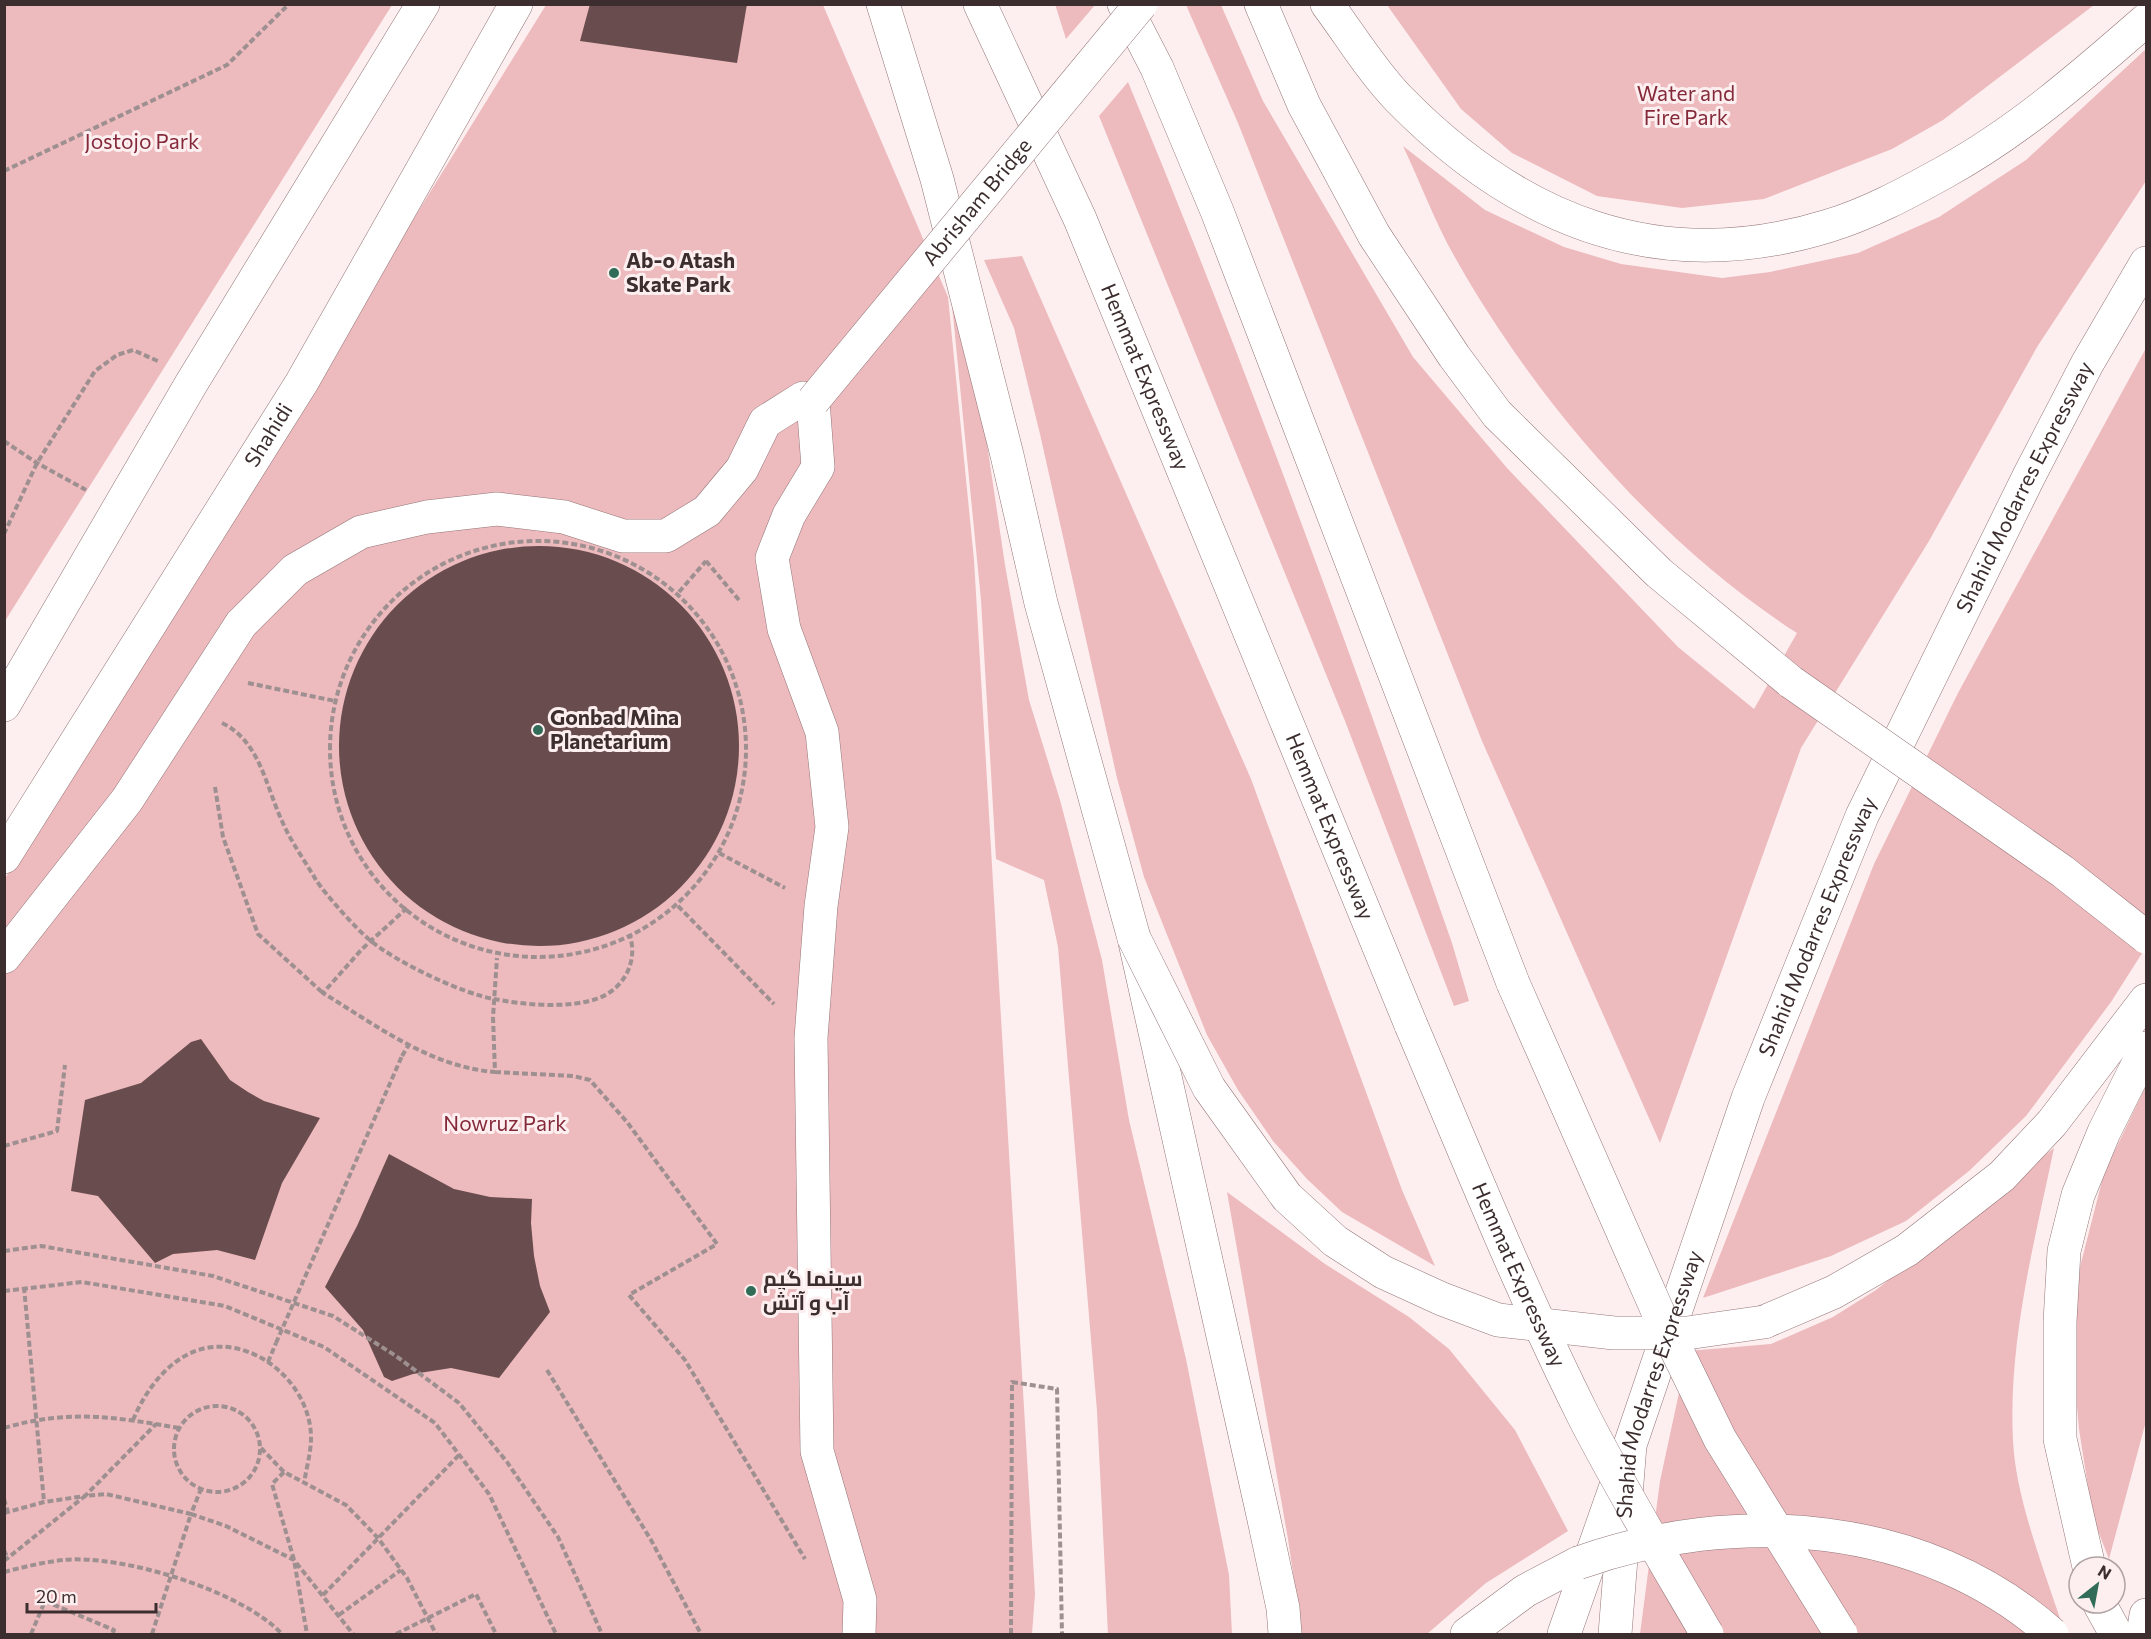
<svg xmlns="http://www.w3.org/2000/svg" width="2151" height="1639" font-family="Commissioner,Cairo,sans-serif">
  <rect width="100%" height="100%" fill="#fdefef"/>
  <path fill="#edbabe" d="M5,4L392,5L5,621L4,5Z
    M1055,4H1095V5L1066,39Z
    M546,5H823L948,297L974,560L1035,1594L1032,1634H5L4,880Z
    M1186,5H1221L1263,101L1413,357L1507,468L1678,647L1754,709L1797,633C1660,545 1537,402 1457,261C1436,225 1421,184 1403,146L1485,210L1564,247L1621,264L1722,278L1770,272L1858,253L1939,217L2026,160L2146,49V181L2037,347L1929,541L1801,748L1660,1143L1482,741L1238,123Z
    M1387,5H2094L1943,120L1892,149L1764,199L1682,208L1597,196L1512,153L1461,109Z
    M1128,82C1246,365 1351,653 1452,943L1469,1001L1454,1006L1345,721L1099,116Z
    M1022,256L1251,779L1402,1190L1435,1266L1342,1212L1307,1179L1273,1141L1238,1090L1207,1035L1144,877L1117,778L1040,434L1014,328L984,260Z
    M951,295L980,397L1005,565L1029,700L1060,800L1102,960L1129,1120L1186,1359L1229,1575L1232,1634H1108L1097,1411L1058,947L1044,880L996,859L981,600Z
    M2146,348V947L2111,1002L2026,1116L1969,1171L1906,1221L1831,1256L1703,1298L1874,864L1958,693Z
    M2146,1086V1421L2109,1559L2093,1518L2079,1429L2072,1350L2078,1275L2104,1173Z
    M2054,1148C2034,1244 2008,1342 2013,1441C2016,1502 2047,1576 2065,1634H1640L1660,1481L1688,1351L1771,1344L1833,1317L1876,1290Z
    M1227,1192L1325,1264L1409,1317L1449,1349L1515,1430L1568,1531L1486,1583L1427,1634H1302L1288,1539Z"/>
  <path fill="#694c4e" d="M590,4H747L737,63L580,41Z
    M339 746a200 200 0 1 1 400 0a200 200 0 1 1-400 0Z
    M201,1039L230,1080L248,1092L264,1101L320,1118L282,1183L255,1260L217,1250L173,1254L155,1263L98,1196L71,1191L85,1100L141,1083L191,1042Z
    M389,1154L454,1189L490,1197L532,1199L531,1223L534,1256L540,1286L550,1312L499,1378L451,1368L413,1374L392,1381L384,1377L363,1330L325,1287L357,1226Z"/>
  <g fill="none" stroke-linecap="round" stroke-linejoin="round">
    <defs>
      <g id="minor">
        <path d="M4,705L191,384L423,4"/>
        <path id="s1" d="M4,857L302,382L516,4"/>
        <path d="M4,957L127,800L241,624L295,570L361,532L427,517L497,509L564,517L623,536H666L707,511L742,469L765,422L803,398L813,401L818,467L789,515L772,558L784,629L822,732L832,827L821,906L811,1038L817,1451L860,1600L859,1634"/>
      </g>
      <g id="highway">
        <path d="M883,4L937,179L1007,455L1041,603L1134,938L1263,1515L1283,1608L1285,1634"/>
        <path id="s2" d="M980,4L1080,219L1411,1025"/>
        <path d="M1124,4L1157,68L1217,211L1513,983"/>
        <path d="M1261,4L1304,105L1374,235L1454,356L1497,414L1659,573L1791,682"/>
        <path d="M1327,4C1350,35 1372,71 1398,98C1518,221 1659,278 1828,226C1868,214 1907,193 1943,173C2018,132 2083,75 2146,20"/>
        <path d="M1764,1322L1834,1292L1907,1250L2002,1176L2052,1123L2146,1000"/>
        <path d="M2089,1567L2060,1439V1322L2064,1251L2078,1195L2104,1132L2146,1048"/>
        <path d="M2099,1603L2116,1634"/>
        <path d="M1467,1634L1525,1591L1578,1563"/>
        <path d="M1564,1634L1615,1489"/>
        <path id="s3" d="M1615,1634L1630,1445L1748,1098L1862,816L2029,476L2087,364L2146,263"/>
        <path d="M2143,1634L2146,1615"/>
      </g>
    </defs>
    <use href="#minor" stroke="#947577" stroke-width="34"/>
    <use href="#highway" stroke="#947577" stroke-width="34"/>
    <path stroke="#9e9090" stroke-width="4" stroke-dasharray="6 3" stroke-linecap="butt" d="M4,171L227,65L289,4
      M4,441L37,463L86,490
      M4,534L37,463L95,371L117,355L133,350L160,362
      M330 749a208 208 0 1 1 416 0a208 208 0 1 1-416 0Z
      M706,561L739,600
      M679,592L706,561
      M248,683L335,701
      M222,723C260,741 266,787 282,821C291,842 305,861 316,880C326,895 357,930 371,941C396,962 463,994 494,999C525,1005 569,1009 599,998C624,988 638,962 630,936
      M215,787L223,837L258,934L323,993
      M719,853L785,888
      M678,906L774,1004
      M407,908L362,949L323,993C376,1025 430,1067 495,1072L493,1017L497,958
      M402,1056L408,1046
      M495,1072L573,1076L590,1080L627,1122L717,1244L629,1295L685,1360L805,1559
      M4,1146L57,1131L65,1065
      M4,1251L41,1246L213,1276L333,1316L396,1356L459,1403L507,1462L558,1537L602,1634
      M24,1287L44,1502
      M4,1291L82,1282L225,1306L324,1347L435,1423L489,1494L556,1634
      M268,1362L276,1343
      M547,1370L651,1540L701,1634
      M174 1449a43 43 0 1 1 86 0a43 43 0 1 1-86 0Z
      M133,1420C146,1389 171,1355 206,1348C258,1338 311,1386 311,1438C311,1453 306,1469 304,1484
      M4,1428C69,1409 115,1417 179,1428
      M261,1448L284,1472L346,1505L378,1538L407,1578L436,1634
      M284,1472L272,1484L294,1560L307,1634
      M4,1499L8,1512
      M4,1513L44,1502L85,1496L156,1424
      M4,1550L8,1559
      M4,1561L85,1496L106,1494L191,1514L201,1489
      M4,1572C24,1567 44,1562 63,1560C122,1554 242,1591 282,1634
      M323,1595L459,1455
      M339,1615L401,1570
      M31,1634L45,1601L114,1630L112,1634
      M152,1634L191,1514L226,1526L294,1560L353,1634
      M396,1634L476,1594L496,1634
      M1011,1634L1012,1382L1057,1389L1062,1634"/>
    <use href="#minor" stroke="#fff" stroke-width="33"/>
    <use href="#highway" stroke="#fff" stroke-width="33"/>
    <defs>
      <g id="minor-bridge">
        <path id="s4" d="M813,401L1141,4"/>
      </g>
      <g id="highway-bridge">
        <path d="M1791,682L2062,871L2146,937"/>
        <path d="M1134,938L1209,1088L1287,1197L1335,1241L1383,1272L1442,1299L1498,1320L1614,1333H1687L1764,1322"/>
        <path d="M1513,983L1658,1312L1720,1439L1841,1634"/>
        <path id="s5" d="M1411,1025C1467,1156 1520,1289 1584,1417C1622,1491 1665,1562 1707,1634"/>
        <path d="M1578,1563C1735,1507 1924,1520 2052,1634"/>
      </g>
    </defs>
    <use href="#minor-bridge" stroke="#947577" stroke-width="34" stroke-linecap="butt"/>
    <use href="#highway-bridge" stroke="#947577" stroke-width="34" stroke-linecap="butt"/>
    <path stroke="#9e9090" stroke-width="4" stroke-dasharray="6 3" stroke-linecap="butt" d="M276,1343L402,1056"/>
    <use href="#minor-bridge" stroke="#fff" stroke-width="33"/>
    <use href="#highway-bridge" stroke="#fff" stroke-width="33"/>
  </g>
  <g fill="#306c57" stroke="#fdefef" stroke-width="2">
    <circle cx="614" cy="273" r="6"/>
    <circle cx="538" cy="730" r="6"/>
    <circle cx="751" cy="1291" r="6"/>
  </g>
  <g text-anchor="middle" stroke-width="6" stroke-linejoin="round" paint-order="stroke">
    <g font-size="21" fill="#84293a" stroke="#fdefef">
      <text x="1686" y="101">Water and<tspan x="1686" dy="24">Fire Park</tspan></text>
      <text x="142" y="149">Jostojo Park</text>
      <text x="505" y="1131">Nowruz Park</text>
    </g>
    <g font-size="21" fill="#3c2e2f" stroke="#fdefef">
      <text dy="7" stroke="none"><textPath href="#s4" startOffset="258">Abrisham Bridge</textPath></text>
      <text dy="7" stroke="none"><textPath href="#s2" startOffset="408">Hemmat Expressway</textPath></text>
      <text dy="7" stroke="none"><textPath href="#s1" startOffset="498">Shahidi</textPath></text>
      <text dy="7" stroke="none"><textPath href="#s3" startOffset="1227">Shahid Modarres Expressway</textPath></text>
      <text dy="7" stroke="none"><textPath href="#s2" startOffset="894">Hemmat Expressway</textPath></text>
      <text dy="7" stroke="none"><textPath href="#s3" startOffset="741">Shahid Modarres Expressway</textPath></text>
      <text dy="7" stroke="none"><textPath href="#s5" startOffset="272">Hemmat Expressway</textPath></text>
      <text dy="7" stroke="none"><textPath href="#s3" startOffset="255">Shahid Modarres Expressway</textPath></text>
    </g>
    <g font-size="21" font-weight="bold" fill="#3c2e2f" stroke="#fdefef" text-anchor="start">
      <text x="626" y="268">Ab-o Atash<tspan x="626" dy="24">Skate Park</tspan></text>
      <text x="550" y="725">Gonbad Mina<tspan x="550" dy="24">Planetarium</tspan></text>
      <text x="763" y="1286">سینما گیم<tspan x="763" dy="24">آب و آتش</tspan></text>
    </g>
  </g>
  <rect width="2151" height="1639" fill="none" stroke="#3c2e2f" stroke-width="12"/>
  <g transform="translate(2097 1585) rotate(31)"><circle r="28" fill="#fdefef" stroke="#b0a2a2" stroke-width="1.5"/>
  <path d="M0-4.5L10 22L0 15L-10 22Z" fill="#306c57"/>
  <text y="-9" font-size="16" font-weight="bold" text-anchor="middle" fill="#3c2e2f">N</text>
  </g>
  <path d="M27 1603v9h129v-9" fill="none" stroke="#3c2e2f" stroke-width="3"/>
  <text x="36" y="1603" font-size="18" fill="#3c2e2f" stroke="#fdefef" stroke-width="4.5" paint-order="stroke">20 m</text>
</svg>
